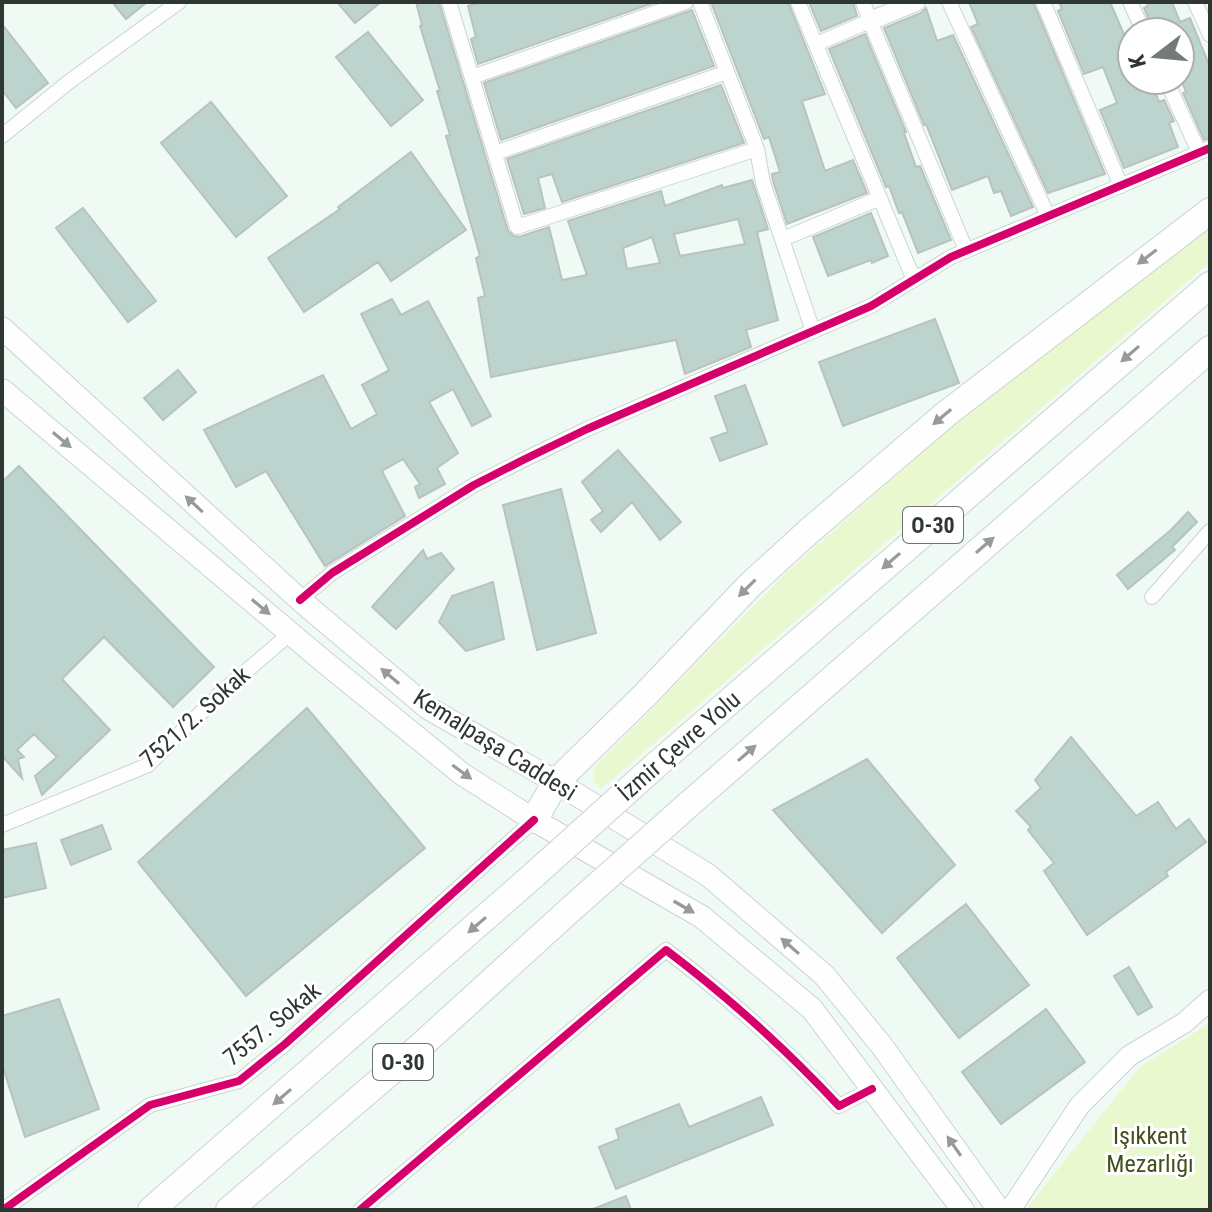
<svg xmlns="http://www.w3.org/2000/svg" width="1212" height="1212" font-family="'Roboto Condensed',sans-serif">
  <rect width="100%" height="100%" fill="#f0faf4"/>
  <path fill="#e9f8ce" d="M1210,224V262L601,789L594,782V768L786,573L1008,377Z
    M1210,1023V1210H1025L1140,1067Z"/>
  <path fill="#bdd4ce" stroke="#b9c2be" stroke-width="2" fill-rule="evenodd" d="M112,2H147L126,19Z
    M337,2H381L355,23Z
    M416,2H439L508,231L514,236L519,237L549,227L562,280L587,275L568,221L661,191L665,206L722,185L723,188L752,180L768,229L757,232L778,320L746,330L751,347L685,374L676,340L491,377L478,298L485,296L476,258L480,256L446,136L450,135L437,91H440L420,26L422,25ZM738,219L745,244L680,256L674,234ZM652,237L660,263L627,269L623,248Z
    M481,2H656L478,64L471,39L476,37L468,6Z
    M711,2H788L825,94L802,101L825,171L853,160L867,193L787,224L773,181L772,174L780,172L769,137L764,139Z
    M809,2H853L857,16L821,31Z
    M969,2H1033L1105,174L1048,193L971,27L978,24Z
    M1059,2H1110L1126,39L1132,37V80H1151L1159,102L1164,100L1174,121L1169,123L1178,147L1124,168L1100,110L1117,103L1103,67L1084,74L1058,11L1062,9Z
    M1147,2H1172L1180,22L1190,18L1210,67V138L1204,140L1183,93L1186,92L1180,76V32H1154L1144,8L1148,6Z
    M926,8L937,41L953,35L1033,207L1011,216L1001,191L994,193L988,176L952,190L926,124L924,125L884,28L921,13Z
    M692,10L714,66L501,140L484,83Z
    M2,24L48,83L16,108L2,90Z
    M368,32L423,100L391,126L336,57Z
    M865,34L906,132L904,133L916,167L920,166L951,240L918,253L902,212L899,213L889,186L886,187L829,49Z
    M721,85L744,143L562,202L552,174L538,178L545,208L524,214L507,159Z
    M211,102L287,196L236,237L161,143Z
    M411,152L466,230L391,281L378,262L304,312L268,258L340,209L338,207Z
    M83,208L156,301L128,322L56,228Z
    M871,213L888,256L872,263L871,260L828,276L813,237Z
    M392,299L401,315L428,301L491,416L472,426L453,389L429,402L458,453L437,468L445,484L419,498L415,487L420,484L403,459L382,471L405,516L325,566L266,471L236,487L204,430L323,375L351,429L377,414L362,385L389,370L361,314Z
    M935,319L959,383L843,426L819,362Z
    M178,370L196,392L163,420L144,398Z
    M745,385L767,444L720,461L711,438L728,432L715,396Z
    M618,450L681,522L660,540L632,502L601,532L591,520L603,511L582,482Z
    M19,466L214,667L173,707L104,637L62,679L110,730L42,795L35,776L57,757L34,734L17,750L24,757L18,759L22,778L2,756V482Z
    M561,489L596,633L537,650L503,505Z
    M1188,512L1197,522L1172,547L1175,550L1128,589L1117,575L1171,530Z
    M423,550L427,559L441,553L454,569L396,629L372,607Z
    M493,582L504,639L466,651L439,622L452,596Z
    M307,708L425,848L246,996L138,862Z
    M1071,737L1136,816L1158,802L1176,829L1189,819L1206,842L1166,872L1168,876L1087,935L1044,871L1054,863L1028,830L1031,827L1016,811L1041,788L1035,780Z
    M867,759L955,865L882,933L773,810Z
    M102,825L111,849L71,865L61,840Z
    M36,843L46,888L2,898V850Z
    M966,904L1029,985L959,1038L897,958Z
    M1129,967L1152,1007L1138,1015L1114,976Z
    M59,999L99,1109L25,1137L2,1064V1016Z
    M1046,1009L1085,1062L1001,1124L962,1072Z
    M761,1097L773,1125L616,1189L599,1147L619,1139L616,1129L679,1104L689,1127Z
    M626,1196L631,1210H593V1209Z"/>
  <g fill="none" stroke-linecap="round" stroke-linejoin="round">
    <defs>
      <path id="minor" d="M449,2L517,227L757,149
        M700,2L757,149L763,183L813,331
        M798,2L914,280
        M949,2L1048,216
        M1043,2L1121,186
        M1130,2L1144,32
        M1195,2L1210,35
        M870,21L966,250
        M816,44L870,21L863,2
        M472,77L686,2
        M1166,80L1199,152
        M2,136L70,81L179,2
        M495,153L727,72
        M783,239L880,198
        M1152,597L1210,531
        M300,600L332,573L474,485L523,460L587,429L871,306L951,257L1210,148
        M2,825L148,765L223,691L292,632
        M3,1210L150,1105L239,1081L285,1044L534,820
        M360,1210L666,950C728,997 786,1049 839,1106L872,1089"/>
      <path id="tertiary" d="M870,21L916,2"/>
      <path id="secondary" d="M1010,1210L1080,1105L1129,1056L1184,1023L1210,1000"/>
      <path id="primary" d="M2,328L300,600L428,708L556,782L708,875L824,975L882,1046L999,1210
        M2,390L322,660L462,774L534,820L702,917L812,1009L963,1210"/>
      <path id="motorway" d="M655,766L1210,285
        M688,805L1210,349
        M534,820L556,782L645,695L750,585L808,532L946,414L1210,211
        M151,1210L535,874
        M229,1210L416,1050L571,909"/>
    </defs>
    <use href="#minor" stroke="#cbd4cf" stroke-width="16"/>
    <use href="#tertiary" stroke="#cbd4cf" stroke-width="20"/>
    <use href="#secondary" stroke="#cbd4cf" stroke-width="22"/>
    <use href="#primary" stroke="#cbd4cf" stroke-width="24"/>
    <use href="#motorway" stroke="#cbd4cf" stroke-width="28"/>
    <use href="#minor" stroke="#fdfefd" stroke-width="14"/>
    <use href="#tertiary" stroke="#fdfefd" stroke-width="18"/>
    <use href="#secondary" stroke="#fdfefd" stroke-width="20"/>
    <use href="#primary" stroke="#fdfefd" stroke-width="22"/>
    <use href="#motorway" stroke="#fdfefd" stroke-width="26"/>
    <defs>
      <path id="motorway-bridge" d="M535,874L655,766
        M571,909L688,805"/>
    </defs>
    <use href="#motorway-bridge" stroke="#cbd4cf" stroke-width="28" stroke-linecap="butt"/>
    <use href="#motorway-bridge" stroke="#fdfefd" stroke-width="26"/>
    <defs>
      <path id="cycleway" d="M300,600L332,573L474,485L523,460L587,429L871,306L951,257L1210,148
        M3,1210L150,1105L239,1081L285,1044L534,820
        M360,1210L666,950C728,997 786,1049 839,1106L872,1089"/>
    </defs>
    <use href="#cycleway" stroke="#fff" stroke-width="13"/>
    <use href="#cycleway" stroke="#d6006c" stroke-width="8"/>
  </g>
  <defs><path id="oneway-solid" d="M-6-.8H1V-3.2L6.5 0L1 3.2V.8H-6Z" transform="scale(2)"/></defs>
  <g fill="#969a98">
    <use href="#oneway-solid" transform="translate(1147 257) rotate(143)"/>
    <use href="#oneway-solid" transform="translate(1130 354) rotate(139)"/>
    <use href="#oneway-solid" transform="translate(942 417) rotate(140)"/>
    <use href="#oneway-solid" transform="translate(62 440) rotate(40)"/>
    <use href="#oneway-solid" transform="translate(194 504) rotate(-137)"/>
    <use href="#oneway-solid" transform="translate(985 545) rotate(-41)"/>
    <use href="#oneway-solid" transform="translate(891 561) rotate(139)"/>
    <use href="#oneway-solid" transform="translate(747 588) rotate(135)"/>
    <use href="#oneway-solid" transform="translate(261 607) rotate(40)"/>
    <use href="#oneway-solid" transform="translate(390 676) rotate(-140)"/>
    <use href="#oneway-solid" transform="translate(747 753) rotate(-41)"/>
    <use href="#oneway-solid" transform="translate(462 772) rotate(36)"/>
    <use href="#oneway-solid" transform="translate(684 907) rotate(30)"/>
    <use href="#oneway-solid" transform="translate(477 925) rotate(139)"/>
    <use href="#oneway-solid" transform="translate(790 946) rotate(-139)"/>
    <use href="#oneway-solid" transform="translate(282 1097) rotate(139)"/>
    <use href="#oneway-solid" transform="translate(954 1146) rotate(-125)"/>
  </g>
  <g text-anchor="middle" stroke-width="6" stroke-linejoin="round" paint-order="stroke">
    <g fill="#fff" stroke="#6d7370" stroke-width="2">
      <rect x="903" y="507" width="60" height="36" rx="6"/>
      <rect x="373" y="1044" width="60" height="36" rx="6"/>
    </g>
    <g font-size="22" font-weight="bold" fill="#2f3732">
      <text x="933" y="533">O-30</text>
      <text x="403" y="1070">O-30</text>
    </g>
    <g font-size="24" fill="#2f3732" stroke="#fff">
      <text transform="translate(195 717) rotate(-42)" y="8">7521/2. Sokak</text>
      <text transform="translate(495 745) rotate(32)" y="8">Kemalpaşa Caddesi</text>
      <text transform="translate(679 746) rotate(-41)" y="8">İzmir Çevre Yolu</text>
      <text transform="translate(272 1024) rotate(-39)" y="8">7557. Sokak</text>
    </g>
    <g font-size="24" fill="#444f1c" stroke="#fff">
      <text x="1150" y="1144">Işıkkent<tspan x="1150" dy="28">Mezarlığı</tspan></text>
    </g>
  </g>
  <rect width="1212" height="1212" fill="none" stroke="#2f3732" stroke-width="8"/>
  <g transform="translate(1156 56) rotate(254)"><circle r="38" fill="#ffffff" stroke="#acafad" stroke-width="2"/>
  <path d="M0-6L14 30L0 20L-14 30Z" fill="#737b76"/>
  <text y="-12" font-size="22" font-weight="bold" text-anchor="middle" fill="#2f3732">K</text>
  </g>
</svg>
